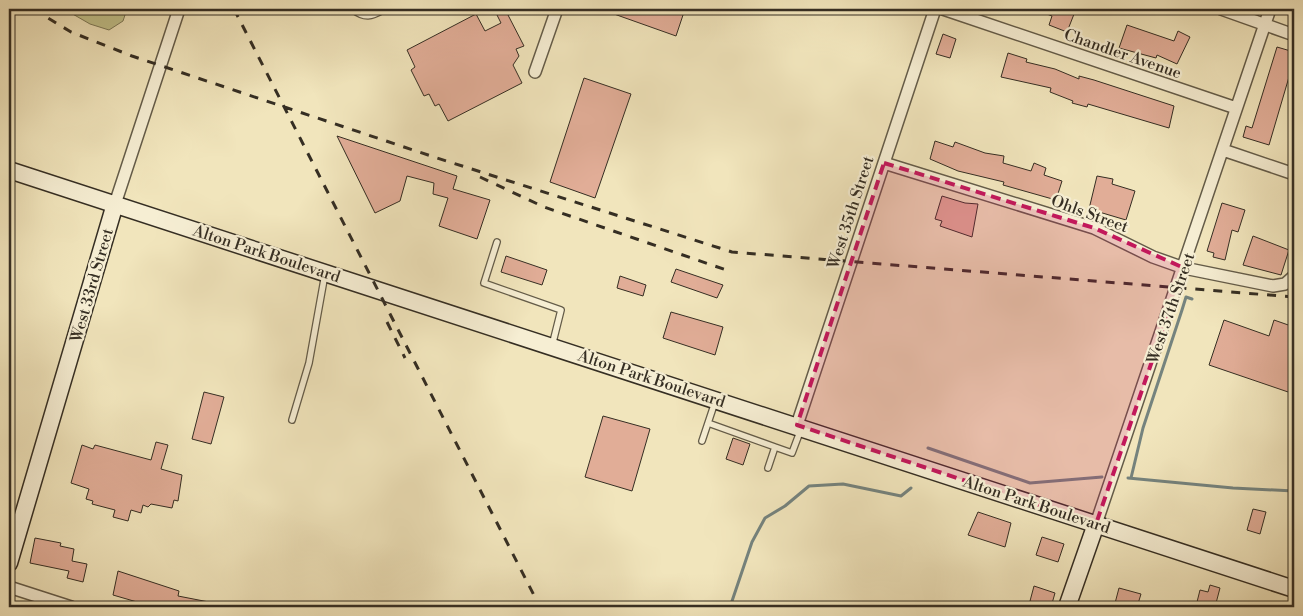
<svg xmlns="http://www.w3.org/2000/svg" width="1303" height="616" font-family="'Libre Bodoni',serif">
  <rect width="100%" height="100%" fill="#f1e5bc"/>
  <filter id="stains"><feTurbulence type="fractalNoise" baseFrequency=".004" numOctaves="4"/><feColorMatrix values="0 0 0 0 .2 0 0 0 0 .09 0 0 0 0 .02 0 0 0 .5 -.17"/></filter>
  <radialGradient id="worn" r=".72"><stop offset=".6" stop-color="#630" stop-opacity="0"/><stop offset="1" stop-color="#630" stop-opacity=".3"/></radialGradient>
  <path fill="#c2c28b" stroke="#7c7857" d="M64,9H127L123,21L109,30L90,24Z"/>
  <g fill="none" stroke-linecap="round" stroke-linejoin="round">
    <path stroke="#75837e" stroke-width="3" d="M928,448L1030,483L1102,477
      M1128,478L1233,488L1294,491
      M1131,478L1143,428L1182,310L1186,297L1192,299
      M730,607L752,542L765,518L785,506L809,486L843,484L901,496L911,488"/>
  </g>
  <path fill="#e1ad97" stroke="#352e23" d="M494,9H520L508,15L524,46L516,49L519,56L513,65L522,83L448,121L439,104L435,106L429,94L424,96L411,70L415,67L407,50L476,14L485,31L501,23Z
    M600,9H685L676,36Z
    M1034,9H1076L1067,32L1049,25L1052,16Z
    M1127,25L1174,41L1178,31L1190,37L1177,64L1157,55L1156,58L1119,48Z
    M943,34L956,39L950,58L936,54Z
    M1277,47L1294,52V60L1269,145L1243,137L1246,126L1252,128Z
    M1008,53L1027,59L1026,62L1055,69L1079,79V76L1094,80L1174,106L1169,128L1088,104L1087,107L1072,103L1073,101L1050,92L1051,88L1001,77Z
    M584,78L631,94L595,198L550,182Z
    M337,136L457,176L453,189L490,200L477,239L439,226L448,198L433,194L434,183L407,176L400,201L375,213Z
    M935,141L953,147L955,142L985,153L1004,156L1003,163L1031,171L1034,163L1046,168L1044,175L1062,181L1056,200L1003,185L1004,182L958,171L930,159Z
    M1097,176L1113,179L1112,184L1135,191L1126,220L1089,209Z
    M942,196L965,203L978,204L972,237L940,226L942,221L935,219Z
    M1222,203L1245,210L1238,232L1232,230L1225,260L1213,257L1214,253L1207,251Z
    M1253,236L1289,250L1281,275L1243,265Z
    M506,256L547,270L542,285L501,272Z
    M676,269L723,285L717,298L671,282Z
    M620,276L646,285L643,296L617,288Z
    M671,312L723,327L715,355L663,338Z
    M1224,320L1269,336L1274,320L1294,327V394L1209,365Z
    M204,392L224,397L211,444L192,439Z
    M603,416L650,429L632,491L585,477Z
    M733,438L750,444L743,465L726,459Z
    M156,442L168,445L161,469L182,475L178,501L174,500L172,508L151,504L148,507L143,505L141,513L131,510L128,521L113,517L115,510L92,504L93,501L86,499L89,489L71,483L82,445L93,449L95,445L151,460Z
    M1253,509L1266,512L1260,534L1247,530Z
    M978,512L1011,523L1005,547L968,535Z
    M1042,537L1064,544L1058,562L1036,555Z
    M35,538L61,543L60,546L74,549L72,561L87,564L83,582L67,578L69,571L30,563Z
    M118,571L179,591L178,596L214,603L213,607H136L137,602L113,595Z
    M1210,585L1220,588L1215,607L1196,606L1200,590L1208,592Z
    M1034,586L1055,593L1051,607L1030,601Z
    M1119,588L1141,594L1137,607H1114Z"/>
  <g fill="none" stroke-linecap="round" stroke-linejoin="round">
    <defs>
      <path id="lane" d="M352,9C365,19 371,17 385,9
        M497,242L484,283L561,310L552,346
        M292,420L309,363L325,274
        M708,423L775,447L768,468
        M702,441L715,402
        M775,447L792,453L801,429"/>
      <path id="street" d="M943,9L1236,108
        M1221,9L1294,35
        M535,72L557,9
        M1223,150L1294,174
        M884,163L1094,228L1153,257L1184,268L1273,286L1285,284L1294,276
        M115,204L179,9
        M797,425L935,9
        M1096,524L1270,9
        M9,587L71,607"/>
      <path id="secondary" d="M9,170L1294,589
        M9,563L115,204
        M1067,607L1096,524"/>
    </defs>
    <use href="#lane" stroke="#645c49" stroke-width="8"/>
    <use href="#street" stroke="#645c49" stroke-width="14"/>
    <use href="#secondary" stroke="#352e23" stroke-width="19"/>
    <use href="#lane" stroke="#f6eed3" stroke-width="5.5"/>
    <use href="#street" stroke="#f6eed3" stroke-width="11"/>
    <use href="#secondary" stroke="#f6eed3" stroke-width="16"/>
    <path stroke="#352e23" stroke-width="3" stroke-dasharray="9 9" stroke-linecap="butt" d="M33,9L71,32L132,56L434,157L732,252L1294,297
      M234,9L540,607
      M480,177L544,207L732,272
      M387,322L405,358"/>
  </g>
  <path fill="#c2185b" fill-opacity="0.2" stroke="#c2185b" stroke-width="4" stroke-dasharray="10 6" stroke-linejoin="round" d="M884,163L1094,228L1184,268L1096,524L797,425Z"/>
  <g text-anchor="middle" stroke-width="4.5" stroke-linejoin="round" paint-order="stroke">
    <g font-size="16" fill="#352e23" stroke="#f6eed3">
      <text transform="translate(1123 53) rotate(19)" y="6">Chandler Avenue</text>
      <text transform="translate(850 212) rotate(-72)" y="6">West 35th Street</text>
      <text transform="translate(1090 213) rotate(20)" y="6">Ohls Street</text>
      <text transform="translate(267 253) rotate(18)" y="6">Alton Park Boulevard</text>
      <text transform="translate(91 285) rotate(-74)" y="6">West 33rd Street</text>
      <text transform="translate(1170 308) rotate(-71)" y="6">West 37th Street</text>
      <text transform="translate(652 378) rotate(18)" y="6">Alton Park Boulevard</text>
      <text transform="translate(1037 504) rotate(18)" y="6">Alton Park Boulevard</text>
    </g>
  </g>
  <rect width="1303" height="616" fill="none" stroke="#f1e5bc" stroke-width="30"/>
  <rect x="10" y="10" width="1283" height="596" fill="none" stroke="#352e23" stroke-width="2.5"/>
  <rect x="15" y="15" width="1273" height="586" fill="none" stroke="#352e23"/>
  <rect width="100%" height="100%" filter="url(#stains)"/>
  <rect width="100%" height="100%" fill="url(#worn)"/>
</svg>
